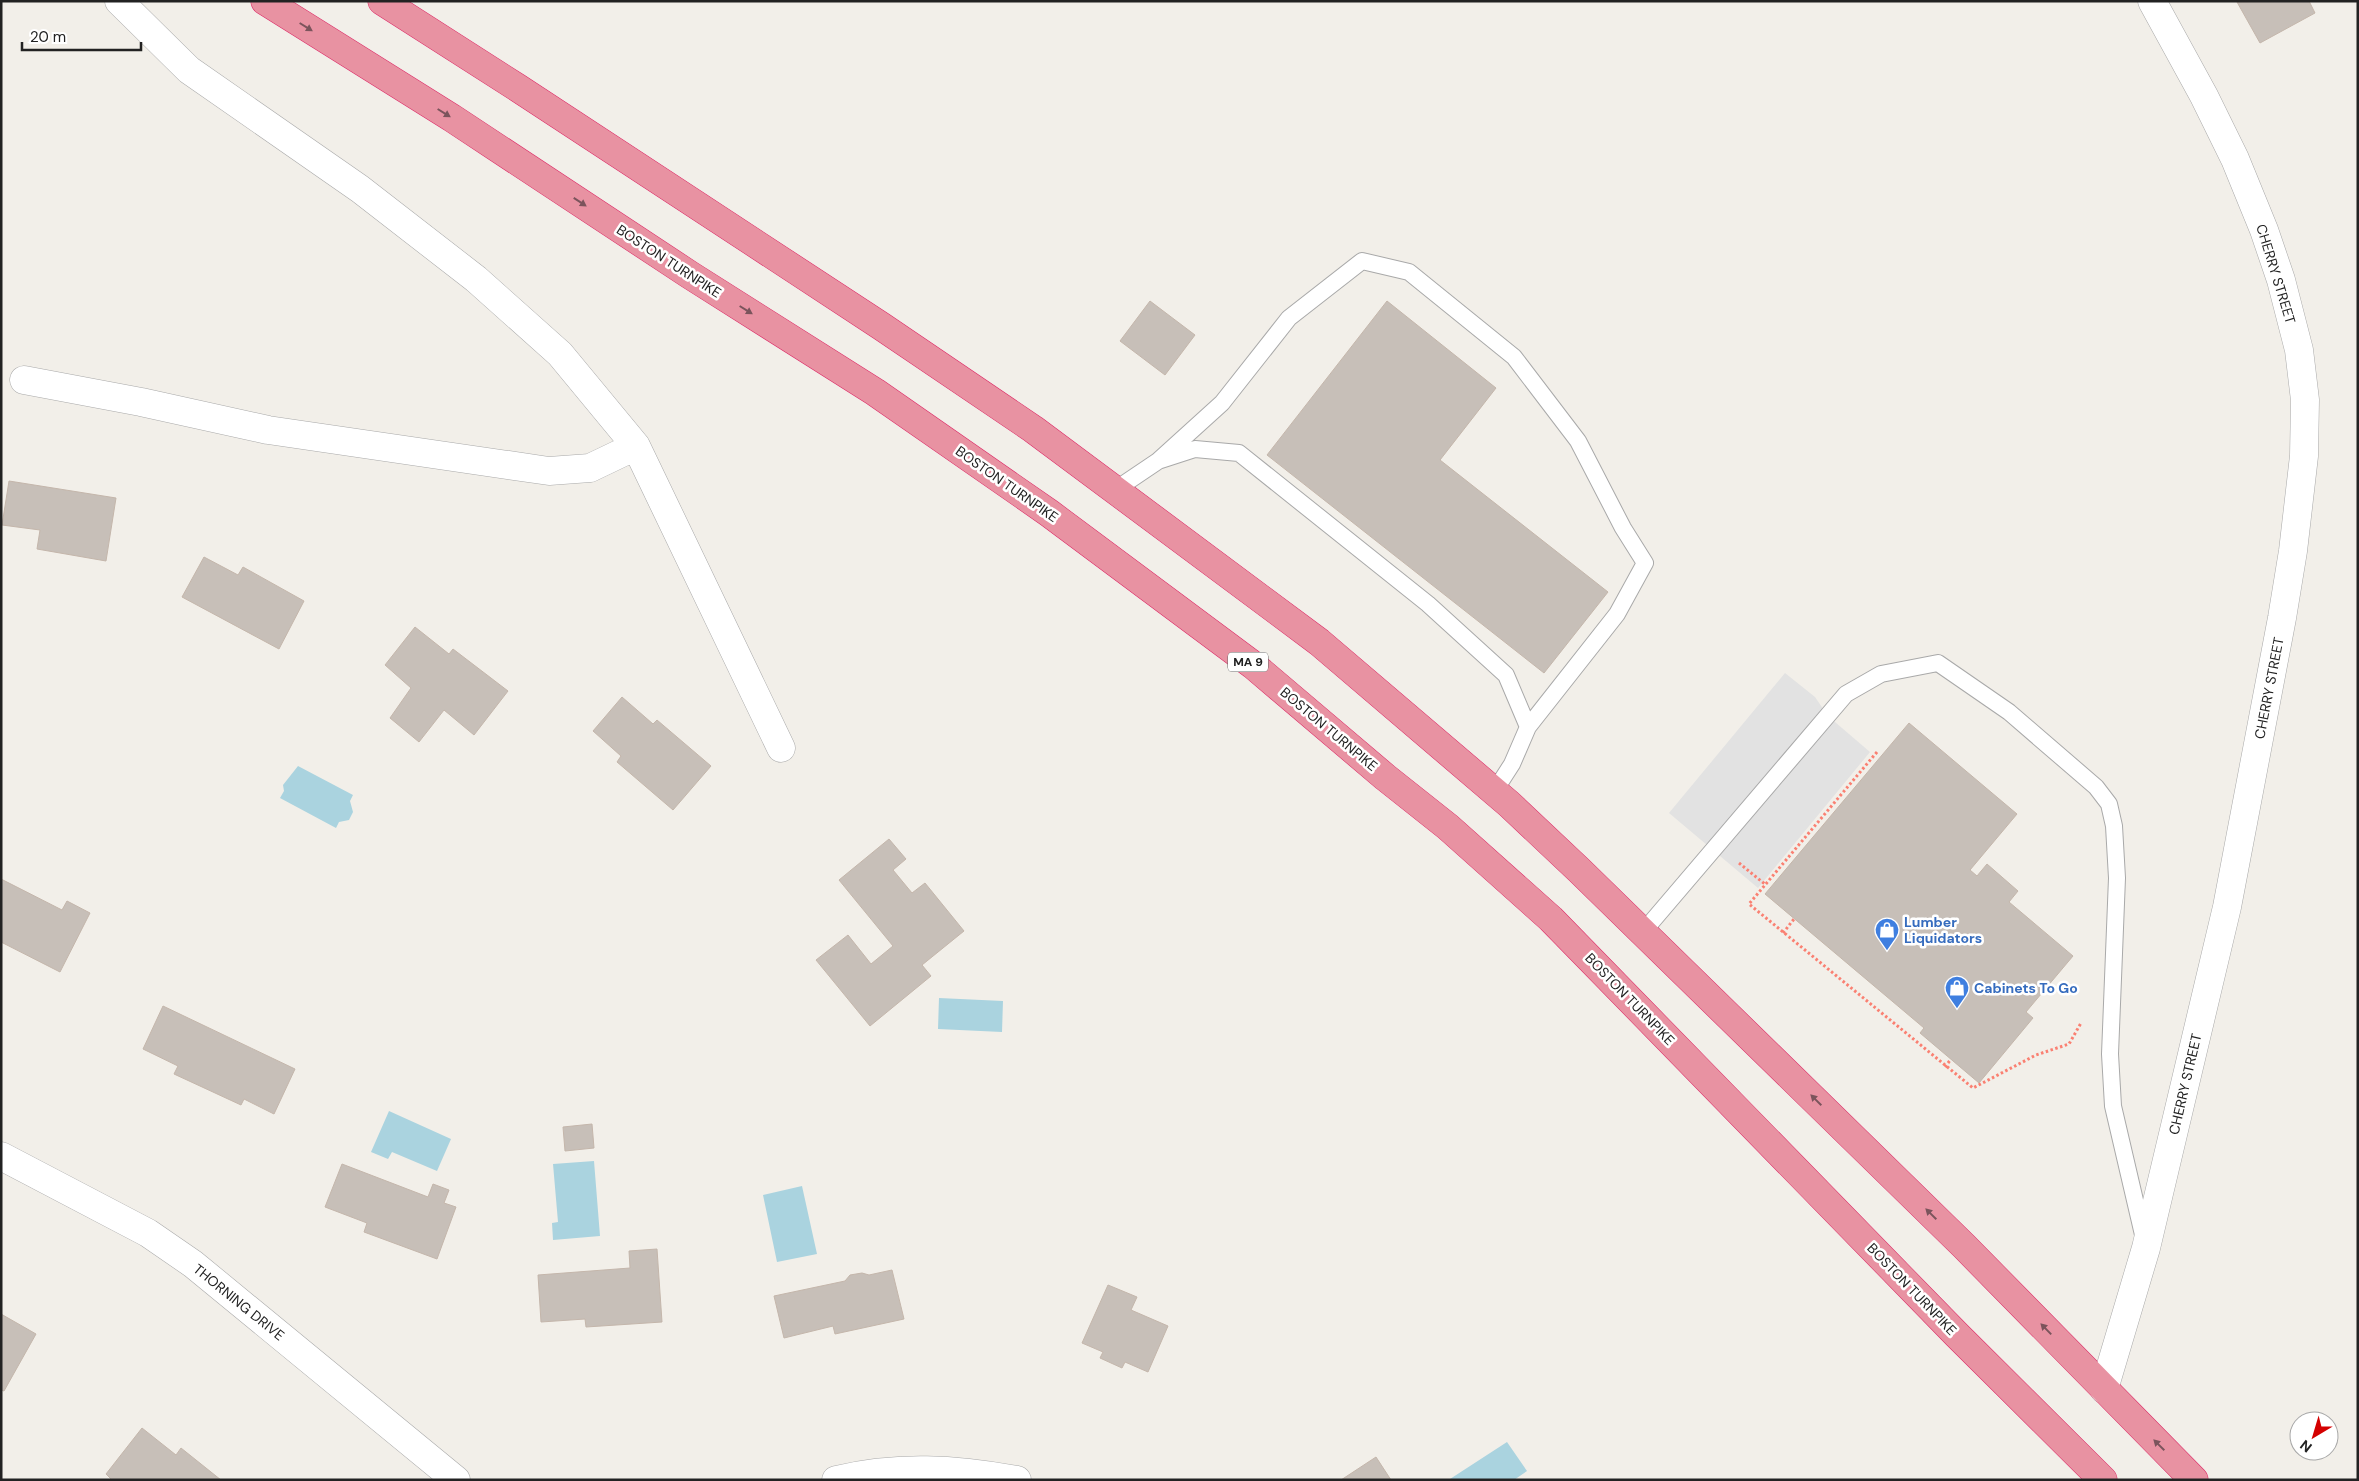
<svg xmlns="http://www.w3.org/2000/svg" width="2359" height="1481" font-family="'DM Sans',sans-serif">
  <rect width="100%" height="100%" fill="#f2efe9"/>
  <path fill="#e2e2e2" d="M1785,673L1815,697L1828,716L1870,752L1758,888L1669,813Z"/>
  <path fill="#aad3df" d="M298,766L353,795L350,801L353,812L349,820L339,822L336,828L280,798L284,791L283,785Z
    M939,998L1003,1001L1002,1032L938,1029Z
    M389,1111L451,1139L437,1171L392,1152L388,1159L371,1152Z
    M594,1161L600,1236L553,1240L552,1223L558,1222L553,1164Z
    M802,1186L817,1254L777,1262L763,1195Z
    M1507,1442L1527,1471L1514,1480L1450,1479Z"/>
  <path fill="#c7bfb8" stroke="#c4b6ab" d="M2309,1L2315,13L2260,43L2237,2Z
    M1150,301L1195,335L1165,375L1120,341Z
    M1387,301L1496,388L1440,460L1608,592L1544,673L1267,455Z
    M9,481L116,498L106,561L37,549L40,530L2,525Z
    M204,557L238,575L243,567L304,601L279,649L182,597Z
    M415,627L449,654L453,649L508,691L474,735L444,710L419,742L390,718L411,688L385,665Z
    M622,697L653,724L657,720L711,766L673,810L617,762L621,756L593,731Z
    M1909,723L2017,814L1970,870L1977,876L1987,864L2018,891L2009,902L2073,956L2026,1012L2033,1018L1979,1083L1920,1033L1924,1028L1765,894Z
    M889,839L906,859L893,870L912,893L925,883L964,931L922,965L931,976L870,1026L816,960L848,935L871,964L893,946L839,880Z
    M1,879L62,910L67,901L90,913L60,972L1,942Z
    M163,1006L295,1069L274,1114L244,1099L241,1105L174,1074L178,1066L143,1049Z
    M592,1124L594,1148L565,1151L563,1127Z
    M342,1164L428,1197L433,1184L449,1190L444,1203L456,1207L437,1259L364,1232L367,1223L325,1207Z
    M657,1249L662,1322L586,1327L585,1319L541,1322L538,1275L630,1268L629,1251Z
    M892,1270L904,1319L835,1334L833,1326L784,1338L774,1296L845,1281L850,1275L862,1273L869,1275Z
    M1108,1285L1137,1297L1131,1310L1168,1326L1148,1372L1125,1362L1122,1368L1100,1358L1103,1352L1082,1343Z
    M1,1314L36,1334L4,1391L1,1390Z
    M142,1428L176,1455L181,1448L221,1480H112L106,1474Z
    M1376,1457L1391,1480H1341Z"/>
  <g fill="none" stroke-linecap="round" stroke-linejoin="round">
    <defs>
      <path id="lane" d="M1158,461L1222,403L1289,318L1362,261L1409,272L1514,357L1578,441L1623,528L1645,563L1617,614L1528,727
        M1115,490L1158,461L1195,449L1239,453L1428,604L1506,675L1528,727L1512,764L1494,792
        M1643,932L1846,694L1881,674L1938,663L2009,712L2096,787L2109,804L2114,826L2117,878L2110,1054L2113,1106L2144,1239"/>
      <path id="street" d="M119,1L189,70L360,189L476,279L560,354L636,446L781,748
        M24,380L141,402L268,430L549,471L590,468L636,446
        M1,1156L148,1233L193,1264L456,1480
        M2104,1389L2146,1248L2227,907L2282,618L2293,551L2304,456L2305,400L2299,350L2281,280L2264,230L2235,159L2204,96L2152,1
        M836,1480C898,1465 956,1469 1017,1480"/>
      <path id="highway" d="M265,1L452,118L690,275L875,392L1049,513L1253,665L1385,777L1448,827L1551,919L1957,1335L2103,1480
        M382,1L518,88L881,326L1033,429L1319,642L1509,804L1579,870L1964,1246L2194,1480"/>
    </defs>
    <use href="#lane" stroke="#a9a9a9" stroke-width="18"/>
    <use href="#street" stroke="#a9a9a9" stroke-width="29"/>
    <use href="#highway" stroke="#dc2a67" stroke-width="29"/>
    <path stroke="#fa8072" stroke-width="3" stroke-dasharray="2.5 2.5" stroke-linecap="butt" d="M1877,752L1749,904L1973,1088L2036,1055L2069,1044L2081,1023
      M1739,863L1766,885
      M1783,933L1794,919
      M1945,1067L1951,1059"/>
    <use href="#lane" stroke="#fff" stroke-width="16"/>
    <use href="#street" stroke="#fff" stroke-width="28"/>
    <use href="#highway" stroke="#e892a2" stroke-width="28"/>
  </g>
  <defs><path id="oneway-solid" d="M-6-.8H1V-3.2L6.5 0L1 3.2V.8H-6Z" transform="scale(1.25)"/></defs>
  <g fill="#7b545c">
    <use href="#oneway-solid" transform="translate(306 27) rotate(32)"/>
    <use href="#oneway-solid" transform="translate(444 113) rotate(32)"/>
    <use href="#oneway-solid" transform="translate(580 202) rotate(33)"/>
    <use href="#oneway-solid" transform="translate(746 310) rotate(32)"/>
    <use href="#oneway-solid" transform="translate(1816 1100) rotate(-135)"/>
    <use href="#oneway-solid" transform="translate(1931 1214) rotate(-135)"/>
    <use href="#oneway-solid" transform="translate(2046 1329) rotate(-134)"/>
    <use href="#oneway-solid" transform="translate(2159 1445) rotate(-135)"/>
  </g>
  <defs>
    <symbol id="shop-pin" viewBox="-11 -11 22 30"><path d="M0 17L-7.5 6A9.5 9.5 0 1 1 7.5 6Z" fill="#3f7fe0" stroke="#fff"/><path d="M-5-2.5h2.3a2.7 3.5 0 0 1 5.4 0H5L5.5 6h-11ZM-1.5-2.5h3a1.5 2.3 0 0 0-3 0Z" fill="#fff"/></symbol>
  </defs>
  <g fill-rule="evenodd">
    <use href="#shop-pin" x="1873" y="916" width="28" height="38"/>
    <use href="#shop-pin" x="1943" y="974" width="28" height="38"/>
  </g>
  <g text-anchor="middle" stroke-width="5" stroke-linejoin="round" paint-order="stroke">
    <rect fill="#fff" stroke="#646464" stroke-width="1" x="1228" y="652.5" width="40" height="19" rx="4"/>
    <g font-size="12" font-weight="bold" fill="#222">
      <text x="1248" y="666">MA 9</text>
    </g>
    <g font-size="14" fill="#222" stroke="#fff">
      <text transform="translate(669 261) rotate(33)" y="5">BOSTON TURNPIKE</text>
      <text transform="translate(2276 274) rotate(73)" y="5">CHERRY STREET</text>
      <text transform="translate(1007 484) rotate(35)" y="5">BOSTON TURNPIKE</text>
      <text transform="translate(2269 688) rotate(-79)" y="5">CHERRY STREET</text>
      <text transform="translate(1329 729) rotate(40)" y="5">BOSTON TURNPIKE</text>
      <text transform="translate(1630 999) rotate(46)" y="5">BOSTON TURNPIKE</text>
      <text transform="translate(2185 1084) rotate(-77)" y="5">CHERRY STREET</text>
      <text transform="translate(1912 1289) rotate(46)" y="5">BOSTON TURNPIKE</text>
      <text transform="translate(239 1302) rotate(39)" y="5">THORNING DRIVE</text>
    </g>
    <g font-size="14" font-weight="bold" fill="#366cbe" stroke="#fff" text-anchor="start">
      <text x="1904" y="927">Lumber<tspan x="1904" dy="16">Liquidators</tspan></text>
      <text x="1974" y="993">Cabinets To Go</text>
    </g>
  </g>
  <rect width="2359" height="1481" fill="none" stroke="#222222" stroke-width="5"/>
  <g transform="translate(2314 1436) rotate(218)"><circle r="24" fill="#ffffff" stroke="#a7a7a7"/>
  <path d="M0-4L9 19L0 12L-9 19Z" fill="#d40000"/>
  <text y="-8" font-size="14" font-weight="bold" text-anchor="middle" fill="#222222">N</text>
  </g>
  <path d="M22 42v8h119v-8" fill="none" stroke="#222222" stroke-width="2.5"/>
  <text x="30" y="42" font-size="15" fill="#222222" stroke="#ffffff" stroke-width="4" paint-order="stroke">20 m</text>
</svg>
